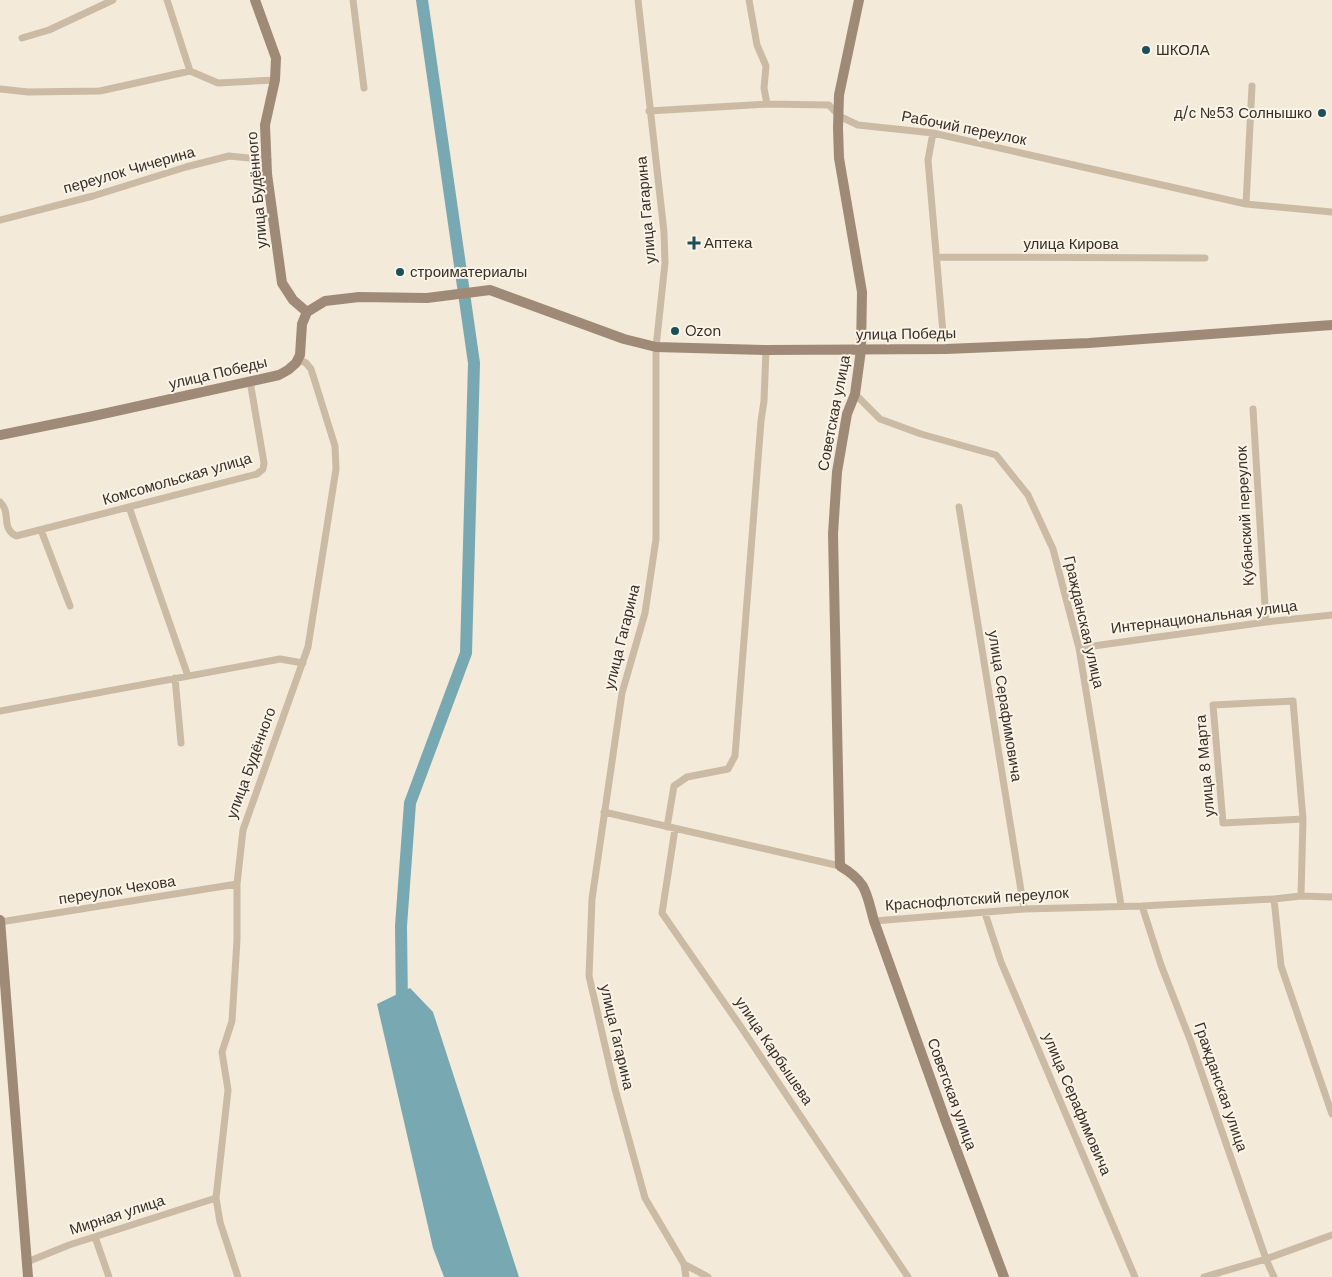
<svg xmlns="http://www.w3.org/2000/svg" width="1332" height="1277" font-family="'DM Sans',sans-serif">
  <rect width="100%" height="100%" fill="#f3eada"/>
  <path fill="#78a8b1" d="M410,988L433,1012L519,1277H444L433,1248L377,1004Z"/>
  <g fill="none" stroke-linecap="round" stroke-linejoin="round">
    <path stroke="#78a8b1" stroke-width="12" d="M402,1008L401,926L410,803L466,653L474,363L422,0"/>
    <path stroke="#cbbba5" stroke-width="7" d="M167,0L190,71
      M353,0L364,88
      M638,0L664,232L665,263L656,347V539L645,613L622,693L592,899L589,976L615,1089L645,1198L684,1264L708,1277
      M749,0L757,45L766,66L764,88L767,104
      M22,38L49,30L113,0
      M0,89L28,92L100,91L190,71L218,83L275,80
      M649,111L767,104L829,105L839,116L858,125L933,133L1246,204L1332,212
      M933,133L928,160L943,333
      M1246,204L1252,86
      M0,220L93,196L186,167L229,156L268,160
      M937,257L1205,258
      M855,394L880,419L921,434L996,455L1028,495L1053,549L1079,648L1121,905
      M1253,409L1266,622
      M0,502C12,513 0,527 16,536L257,474L263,469L264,463L250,381
      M129,507L188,676
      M959,507L1024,909
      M41,530L70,606
      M1079,648L1266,622L1332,615
      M175,678L181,743
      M0,711L280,659L303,663
      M604,812L840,866
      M667,827L674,786L687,777L728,769L735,756L761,421L764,401L766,350
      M675,829L662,913L741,1027L908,1277
      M1301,896L1303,819L1293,701L1213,705L1223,823L1303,819
      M1274,899L1281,966L1332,1114
      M1142,906L1161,965L1191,1042L1266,1259L1274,1277
      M985,913L1001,962L1135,1277
      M874,921L1024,909L1142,906L1274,899L1301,896L1332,897
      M0,922L237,884
      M95,1237L109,1277
      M27,1262L69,1245L216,1198
      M684,1264L686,1277
      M238,1277L220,1222L216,1198L228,1090L222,1052L232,1021L237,940V884L243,830L308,647L336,469L335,446L311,369L306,363L298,359
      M1204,1277L1266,1259L1332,1235"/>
    <path stroke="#9f8a77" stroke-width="10" d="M255,0L276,58L275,80L265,125L267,174L282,283L293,300L307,312
      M859,0L839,95L838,128L839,158L862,292L861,350L855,394L847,414L837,472L833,534L840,866C867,882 866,892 874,921L946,1122L1004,1277
      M0,435L89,417L279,375L288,370L296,363L300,355L302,324L307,312L325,301L359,297L427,298L490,290L624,339L656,347L766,350L946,349L1089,343L1332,325
      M0,920L28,1277"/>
  </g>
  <g fill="#1b4f5a" stroke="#faf3e6" stroke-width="2">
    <circle cx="1146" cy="50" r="5"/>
    <circle cx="1322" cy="113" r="5"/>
    <path d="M691.5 235.5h5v5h5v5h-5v5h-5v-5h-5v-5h5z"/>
    <circle cx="400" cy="272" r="5"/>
    <circle cx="675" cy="331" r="5"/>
  </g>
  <g text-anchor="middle" stroke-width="4" stroke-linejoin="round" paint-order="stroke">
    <g font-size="15" fill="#372e27" stroke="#faf3e6" text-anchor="start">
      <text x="1156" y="55">ШКОЛА</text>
      <text x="1312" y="118" text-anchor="end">д/с №53 Солнышко</text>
      <text x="704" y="248">Аптека</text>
      <text x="410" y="277">строиматериалы</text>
      <text x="685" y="336">Ozon</text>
    </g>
    <g font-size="15" fill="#372e27" stroke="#faf3e6">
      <text transform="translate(964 128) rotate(11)" y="5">Рабочий переулок</text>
      <text transform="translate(129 170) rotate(-16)" y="5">переулок Чичерина</text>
      <text transform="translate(257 190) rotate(-95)" y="5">улица Будённого</text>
      <text transform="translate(646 210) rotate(-95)" y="5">улица Гагарина</text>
      <text x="1071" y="249">улица Кирова</text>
      <text transform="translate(906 334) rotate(-1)" y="5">улица Победы</text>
      <text transform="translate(218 373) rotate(-13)" y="5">улица Победы</text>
      <text transform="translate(834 413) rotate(-79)" y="5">Советская улица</text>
      <text transform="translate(177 479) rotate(-16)" y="5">Комсомольская улица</text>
      <text transform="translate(1245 516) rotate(-93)" y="5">Кубанский переулок</text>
      <text transform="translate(1204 617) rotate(-7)" y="5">Интернациональная улица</text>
      <text transform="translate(1084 622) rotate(77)" y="5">Гражданская улица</text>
      <text transform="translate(622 637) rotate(-76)" y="5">улица Гагарина</text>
      <text transform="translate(1005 706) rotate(81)" y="5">улица Серафимовича</text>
      <text transform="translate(251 763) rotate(-70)" y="5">улица Будённого</text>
      <text transform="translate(1205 766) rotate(-95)" y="5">улица 8 Марта</text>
      <text transform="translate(117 890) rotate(-9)" y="5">переулок Чехова</text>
      <text transform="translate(977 899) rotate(-4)" y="5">Краснофлотский переулок</text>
      <text transform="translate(617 1037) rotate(77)" y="5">улица Гагарина</text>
      <text transform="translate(774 1051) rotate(56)" y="5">улица Карбышева</text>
      <text transform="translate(1221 1087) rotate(71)" y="5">Гражданская улица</text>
      <text transform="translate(952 1094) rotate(70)" y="5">Советская улица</text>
      <text transform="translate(1077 1104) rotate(67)" y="5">улица Серафимовича</text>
      <text transform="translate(117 1215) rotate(-18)" y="5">Мирная улица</text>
    </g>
  </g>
</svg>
